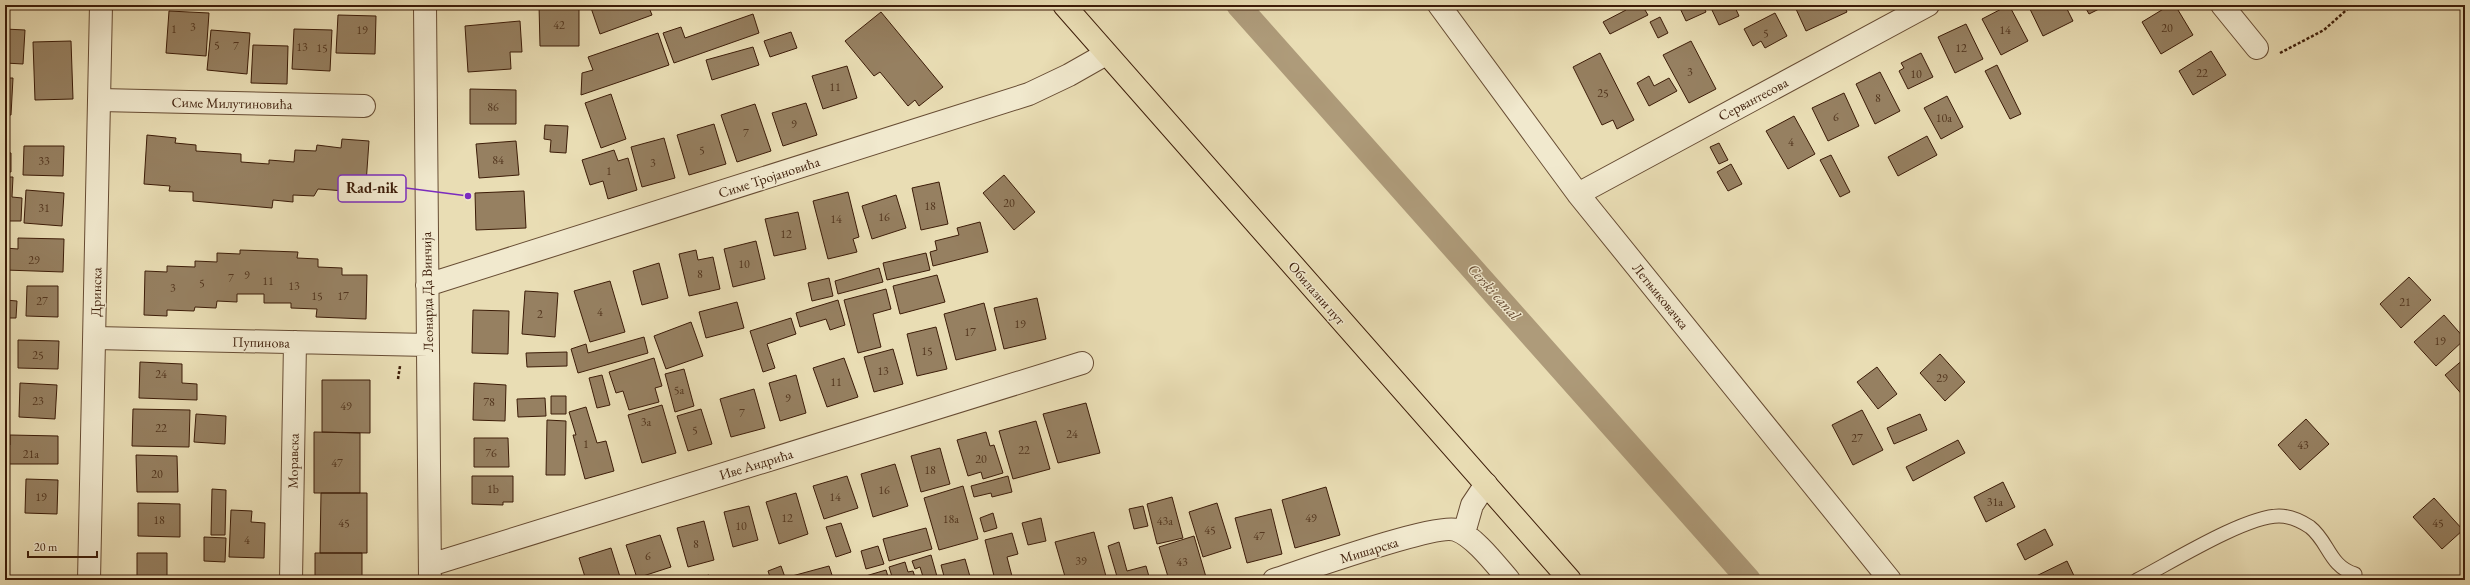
<svg xmlns="http://www.w3.org/2000/svg" width="2470" height="585" font-family="'EB Garamond',serif">
  <rect width="100%" height="100%" fill="#e9ddb4"/>
  <filter id="stains"><feTurbulence type="fractalNoise" baseFrequency=".005" numOctaves="4"/><feColorMatrix values="0 0 0 0 .2 0 0 0 0 .09 0 0 0 0 .02 0 0 0 .5 -.17"/></filter>
  <radialGradient id="worn" r=".72"><stop offset=".6" stop-color="#630" stop-opacity="0"/><stop offset="1" stop-color="#630" stop-opacity=".3"/></radialGradient>
  <g fill="none" stroke-linecap="round" stroke-linejoin="round">
    <path stroke="#ae9b7a" stroke-width="24" d="M1238,5L1749,580"/>
  </g>
  <path fill="#968061" stroke="#3c1c08" d="M539,5H579V46H540Z
    M590,5H648L652,15L600,34Z
    M824,5H843V6L824,9Z
    M1623,5H1642L1648,15L1610,34L1603,22L1626,10Z
    M1703,5L1706,12L1686,21L1679,6Z
    M1717,5H1734L1739,16L1719,25L1711,8Z
    M1806,5H1844L1847,12L1806,31L1796,9Z
    M2009,5L2028,41L2001,55L1982,19Z
    M2028,5H2065L2073,21L2043,36Z
    M2084,5H2107L2089,14Z
    M2170,5H2175L2193,35L2161,54L2142,22Z
    M169,11L209,13L206,56L166,53Z
    M881,12L943,87L919,106L915,100L908,106L880,72L874,76L845,41Z
    M1775,13L1787,36L1765,48L1761,41L1753,46L1744,29Z
    M753,14L759,33L674,63L663,33L681,27L685,38Z
    M338,15L376,16L375,54L336,53Z
    M1660,17L1668,33L1658,38L1650,22Z
    M520,21L522,52H510L511,69L468,72L465,26Z
    M1966,24L1983,59L1955,73L1938,37Z
    M5,29L25,30L23,64L5,63Z
    M294,29L332,30L330,71L292,69Z
    M211,30L250,33L247,74L207,70Z
    M791,32L797,48L770,57L764,41Z
    M658,33L669,65L581,95L582,73L593,70L588,57Z
    M71,41L73,99L35,100L33,42Z
    M1691,41L1716,89L1689,103L1663,55Z
    M253,45L288,46L287,84L251,83Z
    M753,47L759,65L712,80L706,60Z
    M2211,51L2226,75L2193,95L2179,71Z
    M1600,53L1634,120L1617,129L1613,120L1602,125L1573,67Z
    M1921,53L1933,77L1908,89L1899,71L1904,68L1901,63Z
    M1997,65L2021,114L2010,119L1985,71Z
    M847,66L857,98L823,109L812,76Z
    M1880,72L1900,111L1875,124L1856,84Z
    M1649,76L1654,86L1669,78L1677,91L1649,106L1637,83Z
    M5,78H13L11,115H5Z
    M470,89L516,90V124H470Z
    M1844,93L1859,126L1828,141L1812,108Z
    M611,94L626,139L601,148L585,103Z
    M1947,96L1963,127L1941,139L1924,108Z
    M806,103L817,135L783,146L772,113Z
    M755,104L771,151L737,162L721,115Z
    M1794,116L1815,154L1788,169L1766,131Z
    M714,124L726,164L689,175L677,135Z
    M545,125L568,126L566,153L550,152L551,140L544,139Z
    M147,135L176,138L175,143L196,145V151L241,154V162L269,164V160L294,162L295,150L316,151L317,145L341,148L342,139L369,141L366,184L345,182V191L318,189L314,196L293,195V202L273,200L272,208L193,201V192L169,191L170,186L144,184Z
    M1927,136L1937,155L1898,176L1888,157Z
    M664,138L675,178L642,187L631,147Z
    M516,141L519,175L479,178L476,144Z
    M1719,143L1728,160L1719,164L1710,147Z
    M24,146H64L63,176L23,175Z
    M614,150L618,161L628,158L637,190L608,199L603,181L590,185L582,160Z
    M5,152L11,153V172H5Z
    M1831,155L1850,192L1840,197L1820,160Z
    M1731,164L1742,184L1728,191L1717,172Z
    M1004,175L1035,212L1014,230L983,193Z
    M5,177H13L12,197L22,198L21,221H5Z
    M939,182L948,224L921,230L912,188Z
    M26,190L64,193L62,226L24,223Z
    M524,191L526,228L476,230L475,193Z
    M848,192L859,237L853,239L857,252L828,259L813,201Z
    M896,195L906,228L872,239L862,206Z
    M798,212L806,249L774,256L765,219Z
    M980,222L988,252L933,266L930,252L937,250L935,241L959,235L957,228Z
    M18,238L64,239L63,272L5,270V248L18,249Z
    M756,241L765,279L733,287L724,249Z
    M240,250L298,252L297,258L318,259V267L342,268V275H367L366,319L316,317L317,309L291,308V303H264V294H237V302L217,301L216,308L195,307L194,311L167,310V316L144,315L145,271L167,272V266L195,267V261L217,262V253L240,254Z
    M696,250L698,260L713,257L720,289L689,296L679,254Z
    M926,253L930,270L887,280L883,263Z
    M659,263L668,298L642,305L633,271Z
    M879,268L883,282L838,294L835,281Z
    M937,275L945,302L900,314L893,286Z
    M2409,277L2431,300L2401,328L2380,304Z
    M829,278L833,296L812,301L808,283Z
    M610,281L625,332L590,342L574,291Z
    M27,286H58V317L26,316Z
    M886,289L891,309L873,314L881,347L858,353L844,300Z
    M525,291L558,293L555,337L522,334Z
    M1037,298L1046,339L1004,349L994,308Z
    M5,300L17,301L16,318H5Z
    M838,300L845,325L830,330L826,319L800,327L796,313Z
    M737,302L744,328L706,338L699,312Z
    M984,303L996,350L956,360L944,314Z
    M473,310L509,311L508,354L472,353Z
    M2444,315L2465,339L2436,366L2414,342Z
    M791,318L796,334L767,344L775,368L763,372L750,331Z
    M691,322L703,356L666,369L654,336Z
    M936,327L947,369L917,376L907,334Z
    M644,337L648,353L578,373L571,349L586,344L588,353Z
    M18,340L59,341L58,369L18,368Z
    M893,349L903,384L874,392L864,357Z
    M567,352V366L527,367L526,353Z
    M1940,354L1965,382L1945,401L1920,373Z
    M654,358L662,386L655,388L659,402L629,410L623,391L616,393L609,372Z
    M844,358L858,397L827,407L813,368Z
    M2465,358V398L2445,375Z
    M140,362L182,364V383L197,384V400L139,398Z
    M1877,367L1897,394L1878,409L1857,382Z
    M684,369L694,406L675,412L665,374Z
    M602,375L610,405L597,408L589,378Z
    M796,375L806,413L780,421L769,383Z
    M322,380H370V433L322,432Z
    M20,383L57,385L55,419L19,417Z
    M474,383L506,385L505,421L473,420Z
    M754,389L765,428L731,437L720,399Z
    M551,396H566V414H551Z
    M545,398L546,416L518,417L517,399Z
    M1086,403L1100,453L1058,463L1043,414Z
    M662,405L676,453L642,463L628,415Z
    M586,407L597,443L606,441L614,471L585,479L573,435H576L569,412Z
    M133,409L190,410L189,447L132,446Z
    M701,409L712,444L688,451L677,416Z
    M1862,410L1883,450L1853,465L1832,425Z
    M196,414L226,416L225,444L194,442Z
    M1920,414L1927,430L1894,444L1887,428Z
    M2306,419L2329,444L2300,470L2278,445Z
    M547,420L566,421L565,475H546Z
    M1036,421L1050,469L1013,479L999,431Z
    M314,432L360,433V493H314Z
    M986,432L990,446L994,445L1003,473L983,479L981,472L968,476L957,440Z
    M10,435L58,436V464H5V445H10Z
    M474,438H508L509,467H474Z
    M1958,440L1965,453L1913,481L1906,467Z
    M940,448L950,484L921,492L911,456Z
    M136,455L177,456L178,492H137Z
    M895,464L908,506L873,517L861,474Z
    M472,476H513V502H503V505L472,504Z
    M847,476L858,508L824,519L813,486Z
    M1008,476L1012,492L992,497L991,493L974,497L971,486Z
    M26,479L58,480L57,514L25,513Z
    M2003,482L2015,507L1986,522L1974,497Z
    M963,486L978,539L939,550L924,498Z
    M1326,487L1340,535L1295,548L1282,500Z
    M212,489L226,490L225,535H211Z
    M321,493H367V553H320Z
    M796,493L808,534L779,544L766,502Z
    M1172,497L1183,538L1157,544L1147,504Z
    M2434,498L2463,530L2442,549L2413,517Z
    M138,503L180,504V537L138,536Z
    M1217,503L1231,548L1203,557L1189,512Z
    M749,506L758,540L733,547L724,512Z
    M1143,506L1148,526L1134,529L1129,509Z
    M1271,509L1282,554L1247,563L1235,518Z
    M231,510L252,511L251,522L265,523L264,558L229,557Z
    M993,513L997,528L984,532L980,518Z
    M1041,518L1046,541L1028,545L1022,523Z
    M704,521L714,560L688,567L677,528Z
    M841,523L851,552L836,557L826,527Z
    M926,528L932,549L889,561L883,539Z
    M2045,529L2053,545L2025,560L2017,544Z
    M1094,532L1107,580H1066L1055,542Z
    M1012,533L1018,554L1007,557L1013,580H995L985,540Z
    M660,535L671,567L637,578L626,545Z
    M1194,536L1206,577L1195,580H1169L1159,547Z
    M204,537L226,538L225,562L204,561Z
    M1119,542L1127,571L1146,566L1150,580H1118L1108,546Z
    M878,546L884,564L866,569L861,551Z
    M611,548L621,580H586L579,558Z
    M137,553H167V579L137,578Z
    M315,553H362V580H315Z
    M931,555L938,580H924L920,567L915,569L912,561Z
    M965,559L971,580H945L941,565Z
    M2067,561L2076,580H2028Z
    M905,562L908,572L913,571L916,580H893L889,567Z
    M781,566L786,580H771L768,571Z
    M829,566L833,578L793,580L792,576Z
    M886,570L889,580H852Z
    M709,575L711,580H691Z
    M20,578L52,580H20Z"/>
  <g fill="none" stroke-linecap="round" stroke-linejoin="round">
    <defs>
      <path id="lane" d="M2137,580C2170,563 2245,516 2279,516C2290,516 2301,521 2310,527C2329,542 2329,566 2355,574"/>
      <path id="street" d="M425,5L430,579
        M1439,5L1578,194L1890,580
        M2222,5L2257,48
        M100,100L364,106
        M1578,194L1928,5
        M427,285L1029,94L1069,75L1106,54
        M95,338L428,345
        M1464,533L1472,505L1486,484
        M430,565L1082,363
        M89,580L101,5
        M291,580L295,342
        M1274,580C1302,571 1436,523 1456,530C1474,536 1496,565 1509,580"/>
      <path id="primary" d="M1064,5L1570,580"/>
    </defs>
    <use href="#lane" stroke="#674c33" stroke-width="15"/>
    <use href="#street" stroke="#674c33" stroke-width="24"/>
    <use href="#primary" stroke="#3c1c08" stroke-width="24"/>
    <path stroke="#3c1c08" stroke-width="2.5" stroke-dasharray="3 2" stroke-linecap="butt" d="M2280,53L2324,30L2352,5
      M398,379L400,366"/>
    <use href="#lane" stroke="#f1e9ce" stroke-width="13"/>
    <use href="#street" stroke="#f1e9ce" stroke-width="22"/>
    <use href="#primary" stroke="#e9ddb4" stroke-width="22"/>
  </g>
  <g text-anchor="middle" stroke-width="3" stroke-linejoin="round" paint-order="stroke">
    <g font-size="12" fill="#52351e">
      <text x="559" y="29">42</text>
      <text x="193" y="31">3</text>
      <text x="2167" y="32">20</text>
      <text x="174" y="33">1</text>
      <text x="362" y="34">19</text>
      <text x="2005" y="34">14</text>
      <text x="1766" y="37">5</text>
      <text x="217" y="49">5</text>
      <text x="236" y="50">7</text>
      <text x="302" y="51">13</text>
      <text x="322" y="52">15</text>
      <text x="1961" y="52">12</text>
      <text x="1690" y="76">3</text>
      <text x="2202" y="77">22</text>
      <text x="1916" y="78">10</text>
      <text x="835" y="91">11</text>
      <text x="1603" y="97">25</text>
      <text x="1878" y="102">8</text>
      <text x="493" y="111">86</text>
      <text x="1836" y="121">6</text>
      <text x="1944" y="122">10a</text>
      <text x="794" y="128">9</text>
      <text x="746" y="137">7</text>
      <text x="1791" y="146">4</text>
      <text x="702" y="154">5</text>
      <text x="498" y="164">84</text>
      <text x="44" y="165">33</text>
      <text x="653" y="167">3</text>
      <text x="609" y="175">1</text>
      <text x="1009" y="207">20</text>
      <text x="930" y="210">18</text>
      <text x="44" y="212">31</text>
      <text x="884" y="221">16</text>
      <text x="836" y="223">14</text>
      <text x="786" y="238">12</text>
      <text x="34" y="264">29</text>
      <text x="744" y="268">10</text>
      <text x="700" y="278">8</text>
      <text x="247" y="279">9</text>
      <text x="231" y="282">7</text>
      <text x="268" y="285">11</text>
      <text x="202" y="287">5</text>
      <text x="294" y="290">13</text>
      <text x="173" y="292">3</text>
      <text x="317" y="300">15</text>
      <text x="343" y="300">17</text>
      <text x="42" y="305">27</text>
      <text x="2405" y="306">21</text>
      <text x="600" y="316">4</text>
      <text x="540" y="318">2</text>
      <text x="1020" y="328">19</text>
      <text x="970" y="336">17</text>
      <text x="2440" y="345">19</text>
      <text x="927" y="355">15</text>
      <text x="38" y="359">25</text>
      <text x="883" y="375">13</text>
      <text x="161" y="378">24</text>
      <text x="1942" y="382">29</text>
      <text x="836" y="386">11</text>
      <text x="679" y="394">5a</text>
      <text x="788" y="402">9</text>
      <text x="38" y="405">23</text>
      <text x="489" y="406">78</text>
      <text x="346" y="410">49</text>
      <text x="742" y="417">7</text>
      <text x="646" y="426">3a</text>
      <text x="161" y="432">22</text>
      <text x="695" y="434">5</text>
      <text x="1072" y="438">24</text>
      <text x="1857" y="442">27</text>
      <text x="586" y="448">1</text>
      <text x="2303" y="449">43</text>
      <text x="1024" y="454">22</text>
      <text x="491" y="457">76</text>
      <text x="31" y="458">21a</text>
      <text x="981" y="463">20</text>
      <text x="337" y="467">47</text>
      <text x="930" y="474">18</text>
      <text x="157" y="478">20</text>
      <text x="493" y="493">1b</text>
      <text x="884" y="494">16</text>
      <text x="41" y="501">19</text>
      <text x="835" y="501">14</text>
      <text x="1995" y="506">31a</text>
      <text x="787" y="522">12</text>
      <text x="1311" y="522">49</text>
      <text x="951" y="523">18a</text>
      <text x="159" y="524">18</text>
      <text x="1165" y="525">43a</text>
      <text x="344" y="527">45</text>
      <text x="2438" y="527">45</text>
      <text x="741" y="530">10</text>
      <text x="1210" y="534">45</text>
      <text x="1259" y="540">47</text>
      <text x="247" y="544">4</text>
      <text x="696" y="548">8</text>
      <text x="648" y="560">6</text>
      <text x="1081" y="565">39</text>
      <text x="1182" y="566">43</text>
    </g>
    <g font-size="14" fill="#3c1c08" stroke="#f1e9ce">
      <text transform="translate(1753 99) rotate(-28)" y="5">Сервантесова</text>
      <text transform="translate(232 103) rotate(1)" y="5">Симе Милутиновића</text>
      <text transform="translate(769 177) rotate(-18)" y="5">Симе Тројановића</text>
      <text transform="translate(96 292) rotate(-89)" y="5">Дринска</text>
      <text transform="translate(427 292) rotate(-91)" y="5">Леонарда Да Винчија</text>
      <text transform="translate(1317 293) rotate(49)" y="5">Обилазни пут</text>
      <text transform="translate(1661 296) rotate(51)" y="5">Летњиковачка</text>
      <text transform="translate(261 342) rotate(1)" y="5">Пупинова</text>
      <text transform="translate(293 461) rotate(-89)" y="5">Моравска</text>
      <text transform="translate(756 464) rotate(-17)" y="5">Иве Андрића</text>
      <text transform="translate(1369 550) rotate(-17)" y="5">Мишарска</text>
    </g>
    <g font-size="15" font-style="italic" fill="#644830" stroke="#f1e9ce">
      <text transform="translate(1494 292) rotate(48)" y="5">Cerski canal</text>
    </g>
  </g>
  <path fill="none" stroke="#7b2cbf" stroke-width="1.5" d="M468 196L406 188"/>
  <circle fill="#7b2cbf" stroke="#f1e9ce" stroke-width="1.5" cx="468" cy="196" r="4"/>
  <rect fill="#f1e9ce" stroke="#7b2cbf" stroke-width="1.5" x="338" y="175" width="68" height="27" rx="4"/>
  <g font-size="15" text-anchor="middle" font-weight="bold" fill="#3c1c08">
    <text x="372" y="193">Rad-nik</text>
  </g>
  <rect width="2470" height="585" fill="none" stroke="#e9ddb4" stroke-width="20"/>
  <rect x="6" y="6" width="2458" height="573" fill="none" stroke="#3c1c08" stroke-width="2"/>
  <rect x="10" y="10" width="2450" height="565" fill="none" stroke="#3c1c08"/>
  <path d="M28 551v6h69v-6" fill="none" stroke="#3c1c08" stroke-width="2"/>
  <text x="34" y="551" font-size="12" fill="#3c1c08" stroke="#f1e9ce" stroke-width="3" paint-order="stroke">20 m</text>
  <rect width="100%" height="100%" filter="url(#stains)"/>
  <rect width="100%" height="100%" fill="url(#worn)"/>
</svg>
